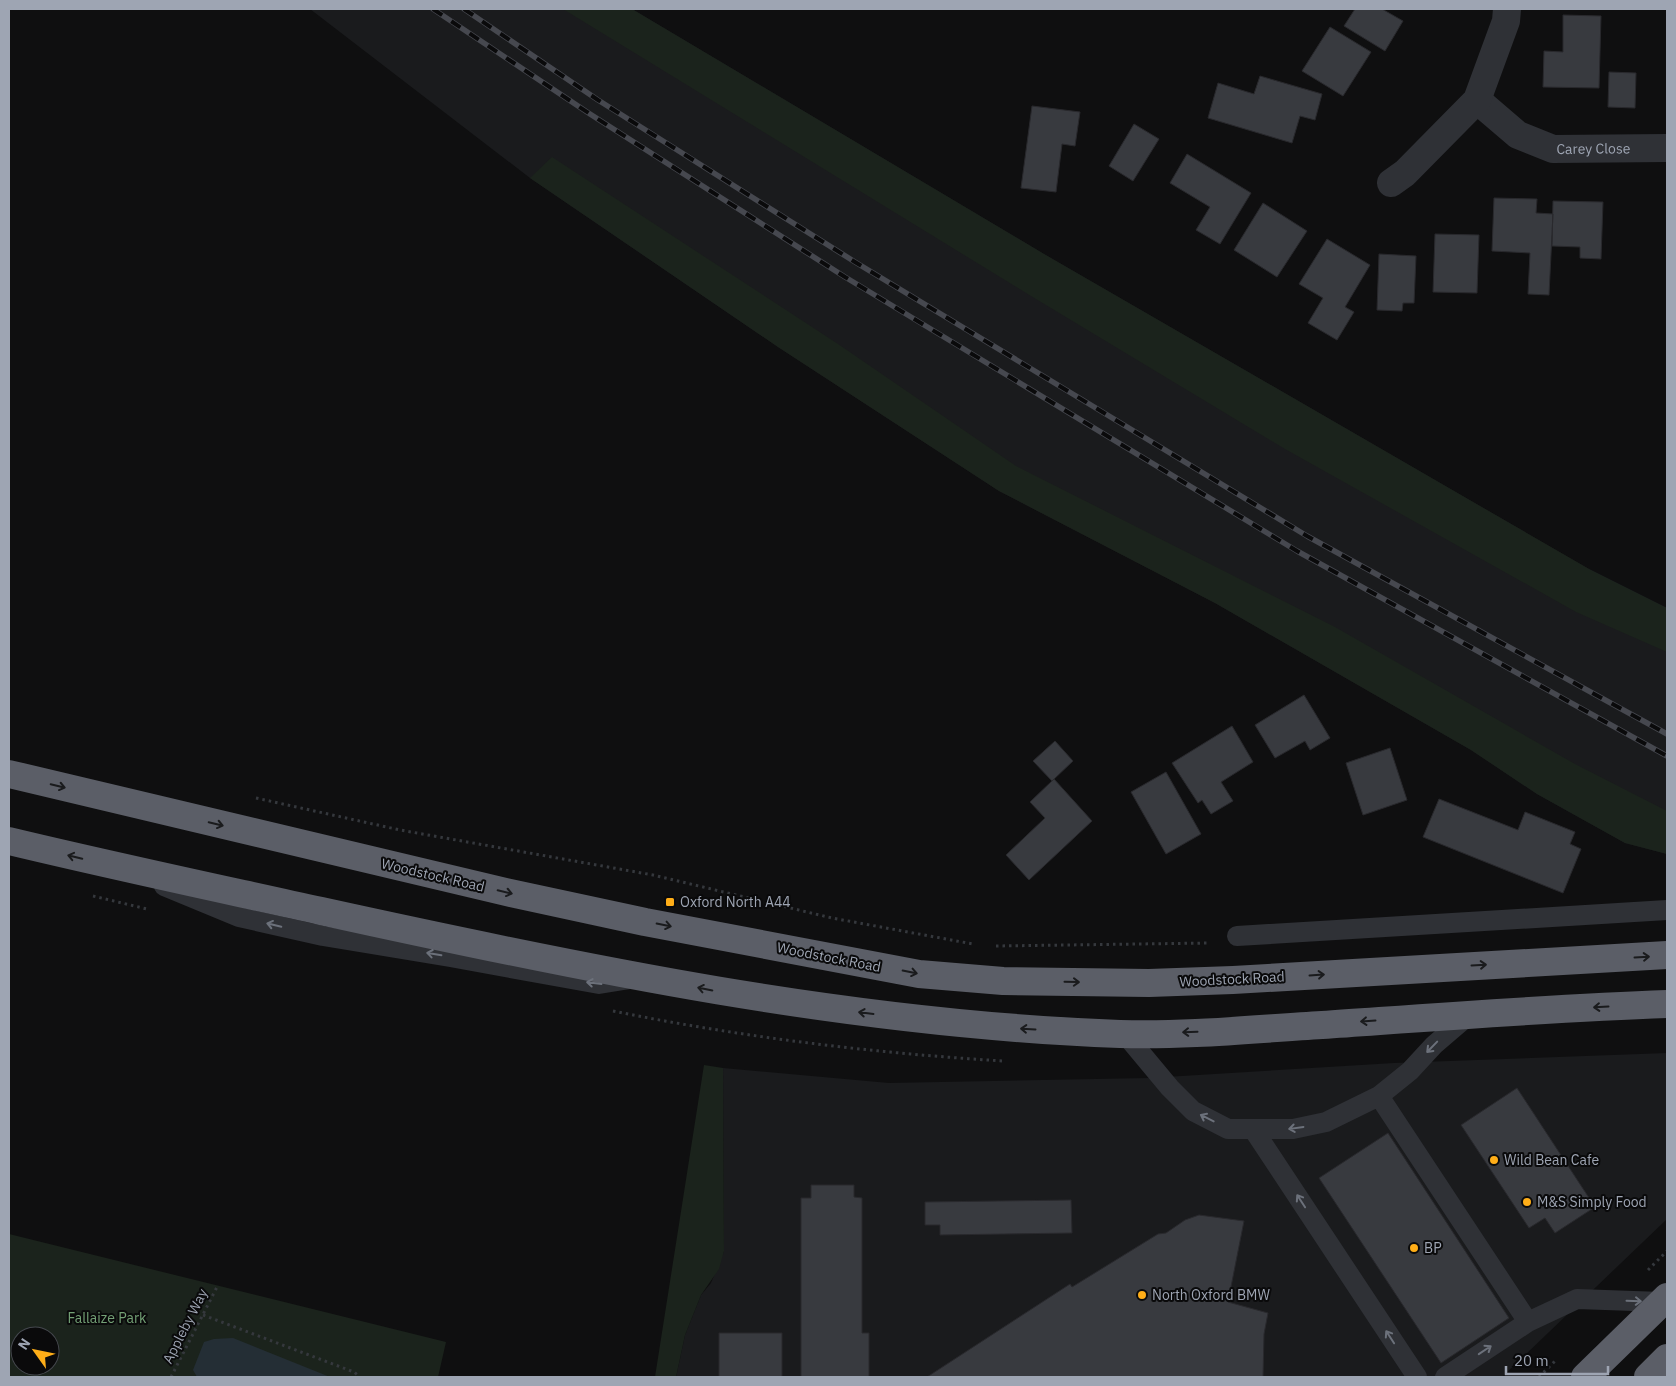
<svg xmlns="http://www.w3.org/2000/svg" width="1676" height="1386" font-family="'IBM Plex Sans',sans-serif">
  <rect width="100%" height="100%" fill="#0f0f10"/>
  <path fill="#1a1b1d" d="M310,9H632L1044,254L1589,569L1667,608V854L1625,843L1537,794L1471,750L1215,603L999,491L778,347L530,178Z
    M1667,1053V1219L1502,1377H676L685,1335L701,1295L711,1283L724,1251L723,1068L889,1083L1149,1078L1394,1063Z"/>
  <path fill="#1b231c" fill-rule="evenodd" d="M563,9H632L1044,254L1589,569L1667,608V652L1576,612L1285,449L1031,296Z
    M552,157L838,344L1016,466L1335,627L1575,764L1667,811V854L1625,843L1537,794L1471,750L1215,603L999,491L778,347L530,178Z
    M704,1065L723,1068L724,1251L719,1269L701,1295L685,1335L676,1377H655Z
    M9,1234L446,1342L438,1377H9ZM20,1336H50V1366H20Z"/>
  <path fill="#242e35" d="M233,1338L330,1377H197L193,1370L204,1342L214,1339Z"/>
  <path fill="#383a3f" stroke="#29292d" d="M1355,9H1382L1403,21L1385,51L1344,26Z
    M1563,15L1601,16L1599,88L1543,87L1544,51L1563,52Z
    M1330,27L1371,52L1343,96L1302,71Z
    M1609,72L1636,73L1635,108L1608,107Z
    M1260,76L1322,94L1315,120L1300,116L1292,143L1208,118L1218,83L1254,94Z
    M1032,106L1080,112L1075,146L1062,144L1056,192L1021,188Z
    M1134,124L1159,139L1133,181L1109,166Z
    M1187,154L1251,193L1220,244L1196,230L1210,207L1170,183Z
    M1494,198L1537,199L1536,213L1553,214L1549,295L1528,294L1530,253L1492,251Z
    M1553,201L1603,202L1601,259L1580,258V247L1552,246Z
    M1263,203L1307,231L1277,277L1234,250Z
    M1435,234L1479,235L1477,293L1433,292Z
    M1327,239L1370,265L1345,307L1354,312L1337,340L1308,323L1323,298L1299,284Z
    M1379,254L1416,256L1414,303H1403L1402,311L1377,310Z
    M1304,695L1330,738L1310,750L1305,741L1275,758L1255,725Z
    M1232,726L1253,762L1221,782L1233,801L1211,814L1202,800L1198,803L1172,763Z
    M1055,741L1073,761L1052,781L1033,761Z
    M1390,748L1407,800L1363,815L1346,763Z
    M1166,772L1201,834L1166,854L1131,792Z
    M1054,779L1092,821L1029,880L1006,855L1045,818L1030,802Z
    M1439,799L1518,830L1525,812L1575,832L1570,844L1581,849L1563,893L1423,837Z
    M1517,1088L1595,1207L1555,1233L1545,1218L1529,1228L1461,1125Z
    M1388,1133L1509,1318L1441,1363L1319,1178Z
    M811,1185H854V1197L862,1198V1333H869V1377H801V1198H811Z
    M1071,1200L1072,1233L940,1235V1225H925V1202Z
    M1199,1215L1244,1221L1228,1302L1268,1313L1264,1334L1263,1377H927L1070,1284L1072,1287L1158,1234L1166,1233L1185,1220Z
    M719,1333H782V1377H719Z"/>
  <g fill="none" stroke-linecap="round" stroke-linejoin="round">
    <path stroke="#35383d" stroke-width="3" stroke-dasharray="2.5 4" stroke-linecap="butt" d="M256,798L400,830L653,875L832,918L973,944
      M93,896L147,909
      M996,946L1210,943
      M613,1011C741,1037 872,1053 1003,1061
      M1648,1270L1667,1251
      M203,1315L354,1372L360,1377
      M171,1377L218,1285
      M1539,1377L1556,1360"/>
    <path stroke="#2f3136" stroke-width="20" d="M164,886L239,917L323,936L450,957L599,984L630,979
      M1237,936L1667,910
      M1125,1034L1170,1088L1193,1111L1228,1129H1293L1326,1122L1379,1096L1410,1071L1434,1045L1469,1015
      M1379,1096L1528,1322
      M1253,1129L1417,1377
      M1445,1377L1528,1322L1577,1299L1662,1302"/>
    <g stroke="#2f3136" stroke-width="28">
      <path id="s1" d="M1477,100L1518,135L1553,149L1667,148"/>
      <path d="M1391,183L1405,173L1477,100L1506,21L1507,9"/>
    </g>
    <path stroke="#5b5e67" stroke-width="28" d="M9,774L506,892L645,922L919,974L1003,981L1149,983L1233,980L1667,955
      M9,841C113,866 217,888 321,911C585,969 850,1024 1120,1034C1187,1036 1255,1029 1322,1025C1437,1017 1552,1008 1667,1004
      M1585,1377L1667,1297
      M1648,1377L1667,1358"/>
    <defs>
      <path id="rail" d="M433,9L590,114L845,277L1297,551L1667,756
        M464,9L598,100L855,262L1307,536L1667,734"/>
    </defs>
    <use href="#rail" stroke="#46484f" stroke-width="5.5"/>
    <use href="#rail" stroke="#0a0a0b" stroke-width="4" stroke-dasharray="11" stroke-linecap="butt"/>
  </g>
  <defs><path id="oneway-shaft" d="M-6 0H5M1.5-3L5.5 0L1.5 3" fill="none" stroke-width="1.6" stroke-linecap="round" stroke-linejoin="round" transform="scale(1.25)"/></defs>
  <g stroke="#1a1b1d">
    <use href="#oneway-shaft" transform="translate(58 786) rotate(13)"/>
    <use href="#oneway-shaft" transform="translate(216 824) rotate(13)"/>
    <use href="#oneway-shaft" transform="translate(75 857) rotate(-166)"/>
    <use href="#oneway-shaft" transform="translate(505 892) rotate(13)"/>
    <use href="#oneway-shaft" transform="translate(664 925) rotate(11)"/>
    <use href="#oneway-shaft" transform="translate(1642 957) rotate(-3)"/>
    <use href="#oneway-shaft" transform="translate(1479 965) rotate(-3)"/>
    <use href="#oneway-shaft" transform="translate(910 972) rotate(11)"/>
    <use href="#oneway-shaft" transform="translate(1317 975) rotate(-4)"/>
    <use href="#oneway-shaft" transform="translate(1072 982) rotate(1)"/>
    <use href="#oneway-shaft" transform="translate(705 989) rotate(-169)"/>
    <use href="#oneway-shaft" transform="translate(1601 1007) rotate(177)"/>
    <use href="#oneway-shaft" transform="translate(866 1013) rotate(-173)"/>
    <use href="#oneway-shaft" transform="translate(1368 1021) rotate(176)"/>
    <use href="#oneway-shaft" transform="translate(1028 1029) rotate(-177)"/>
    <use href="#oneway-shaft" transform="translate(1190 1032) rotate(178)"/>
  </g>
  <g stroke="#6c717b">
    <use href="#oneway-shaft" transform="translate(274 925) rotate(-167)"/>
    <use href="#oneway-shaft" transform="translate(434 954) rotate(-171)"/>
    <use href="#oneway-shaft" transform="translate(594 983) rotate(-173)"/>
    <use href="#oneway-shaft" transform="translate(1432 1047) rotate(134)"/>
    <use href="#oneway-shaft" transform="translate(1207 1118) rotate(-153)"/>
    <use href="#oneway-shaft" transform="translate(1296 1128) rotate(172)"/>
    <use href="#oneway-shaft" transform="translate(1301 1201) rotate(-123)"/>
    <use href="#oneway-shaft" transform="translate(1634 1301) rotate(2)"/>
    <use href="#oneway-shaft" transform="translate(1390 1337) rotate(-123)"/>
    <use href="#oneway-shaft" transform="translate(1485 1350) rotate(-34)"/>
  </g>
  <g fill="#ffae18" stroke="#0a0a0b" stroke-width="2">
    <rect x="665" y="897" width="10" height="10" rx="2.5"/>
    <circle cx="1494" cy="1160" r="5"/>
    <circle cx="1527" cy="1202" r="5"/>
    <circle cx="1414" cy="1248" r="5"/>
    <circle cx="1142" cy="1295" r="5"/>
  </g>
  <g text-anchor="middle" stroke-width="4" stroke-linejoin="round" paint-order="stroke">
    <g font-size="14" fill="#9ea5b3" stroke="#0a0a0b">
      <text dy="5" stroke="none"><textPath href="#s1" startOffset="132">Carey Close</textPath></text>
      <text transform="translate(433 875) rotate(13)" y="5">Woodstock Road</text>
      <text transform="translate(829 957) rotate(11)" y="5">Woodstock Road</text>
      <text transform="translate(1232 979) rotate(-3)" y="5">Woodstock Road</text>
      <text transform="translate(185 1326) rotate(-63)" y="5">Appleby Way</text>
    </g>
    <g font-size="14" fill="#9ea5b3" stroke="#0a0a0b" text-anchor="start">
      <text x="680" y="907">Oxford North A44</text>
      <text x="1504" y="1165">Wild Bean Cafe</text>
      <text x="1537" y="1207">M&amp;S Simply Food</text>
      <text x="1424" y="1253">BP</text>
      <text x="1152" y="1300">North Oxford BMW</text>
    </g>
    <g font-size="14" fill="#73a075" stroke="#0a0a0b">
      <text x="107" y="1323">Fallaize Park</text>
    </g>
  </g>
  <rect width="1676" height="1386" fill="none" stroke="#9ea5b3" stroke-width="20"/>
  <g transform="translate(35 1351) rotate(303)"><circle r="24" fill="#0a0a0b" stroke="#45484e"/>
  <path d="M0-4L9 19L0 12L-9 19Z" fill="#ffae18"/>
  <text y="-8" font-size="14" font-weight="bold" text-anchor="middle" fill="#9ea5b3">N</text>
  </g>
  <path d="M1506 1366v8h102v-8" fill="none" stroke="#9ea5b3" stroke-width="2.5"/>
  <text x="1514" y="1366" font-size="15" fill="#9ea5b3" stroke="#0a0a0b" stroke-width="4" paint-order="stroke">20 m</text>
</svg>
